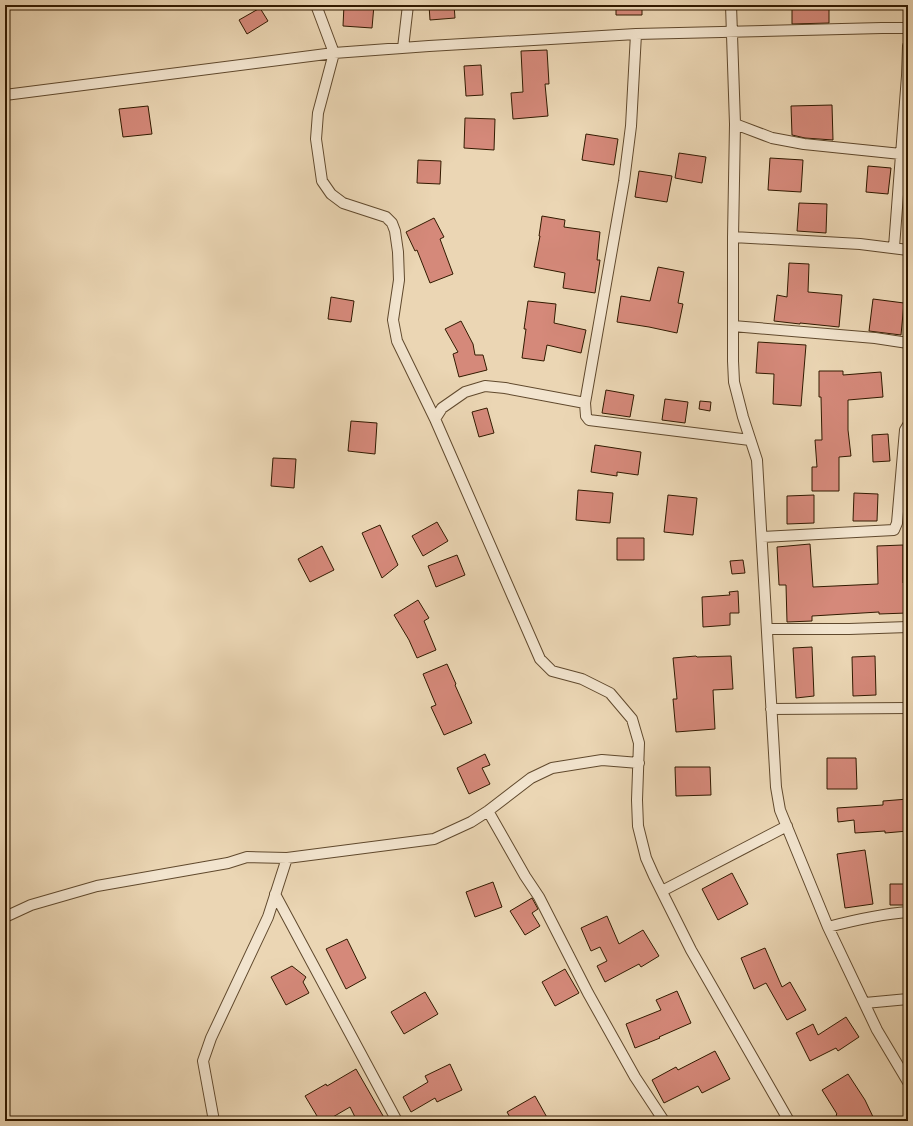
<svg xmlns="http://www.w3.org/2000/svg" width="913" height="1126" font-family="'IM FELL Double Pica',serif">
  <rect width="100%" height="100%" fill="#ebd6b4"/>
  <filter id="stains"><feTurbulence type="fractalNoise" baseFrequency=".005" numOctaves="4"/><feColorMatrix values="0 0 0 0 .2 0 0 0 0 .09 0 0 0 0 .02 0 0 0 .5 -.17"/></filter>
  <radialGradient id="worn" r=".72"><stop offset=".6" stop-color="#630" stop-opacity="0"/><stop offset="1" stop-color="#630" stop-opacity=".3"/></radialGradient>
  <path fill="#d5897a" stroke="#321a00" d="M344,5H374L372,28L343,26Z
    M429,5H454L455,18L430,20Z
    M616,5H642V15H616Z
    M792,5H829V23L792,24Z
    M260,8L268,21L247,34L239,20Z
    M547,50L549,84H545L548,116L513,119L511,93L523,92L521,51Z
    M481,65L483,95L466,96L464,66Z
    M832,105L833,140L805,138L792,135L791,106Z
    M148,106L152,134L123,137L119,109Z
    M465,118L495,119L494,150L464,148Z
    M586,134L618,139L614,165L582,160Z
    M679,153L706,157L702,183L675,178Z
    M770,158L803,160L801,192L768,190Z
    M418,160L441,161L440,184L417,183Z
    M868,166L891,168L888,194L866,192Z
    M639,171L672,176L667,202L635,197Z
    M799,203L827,204L826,233L797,231Z
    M542,216L565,220L564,227L600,232L597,260H600L595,293L563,288L565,273L534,267L540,236H539Z
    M434,218L444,237L440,239L453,274L430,283L417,250L415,251L406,232Z
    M789,263L809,264L808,292L842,295L839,327L800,323V324L774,321L777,295L787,297Z
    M658,267L684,272L678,303L683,304L677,333L649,327L617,322L621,296L650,301Z
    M331,297L354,301L351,322L328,319Z
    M873,299L904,303L901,335L869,331Z
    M528,301L556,304L554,323L586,330L581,353L547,345L544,361L522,358L526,329H524Z
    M461,321L473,344L475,355H483L487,370L459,377L453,354L458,352L445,329Z
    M758,342L806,345L801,406L773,404L774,374L756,373Z
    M819,371H843V375L881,372L883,397L848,400V430L851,456L839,457V491H812V467H817L815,440H822L821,397H819Z
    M606,390L634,395L630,417L602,413Z
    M665,399L688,402L685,423L662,420Z
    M700,401L711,402L710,411L699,409Z
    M487,408L494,433L479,437L472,412Z
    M351,421L377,423L375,454L348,451Z
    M888,434L890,461L873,462L872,435Z
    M595,445L641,452L638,475L617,472V476L591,472Z
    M273,458L296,459L294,488L271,486Z
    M578,490L613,493L610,523L576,520Z
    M854,493L878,494L877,521H853Z
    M668,495L697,498L693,535L664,532Z
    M814,495V523L787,524V496Z
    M437,522L448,541L423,556L412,536Z
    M380,525L398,565L382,578L362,533Z
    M617,538H644V560H617Z
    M810,544L813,587L878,584L877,546L903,545V583H908V595H907V613L879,614V612L812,616V621L787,622L786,585H779L777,547Z
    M322,546L334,570L310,582L298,559Z
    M457,555L465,575L436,587L428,566Z
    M743,560L745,573L732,574L730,561Z
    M738,591L739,613H730V625L703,627L702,597L730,595L729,592Z
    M418,600L429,618L424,621L436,650L417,658L409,640L394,615Z
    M812,647L814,696L796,698L793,648Z
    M696,656L697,657L731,656L733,689L713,690L715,729L676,732L673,699H677L673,658Z
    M875,656L876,695L853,696L852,657Z
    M447,664L456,684L455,685L472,723L444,735L431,707L436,705L423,674Z
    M485,754L490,765L482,768L490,784L469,794L457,768Z
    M827,758H856L857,789H827Z
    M675,767H710L711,795L676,796Z
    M908,799V831L885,833V831L855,833L854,820L838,822L837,808L883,805V801Z
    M865,850L873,904L845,908L837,854Z
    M732,873L748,904L718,920L702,889Z
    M493,882L502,907L475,917L466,892Z
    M890,884H907V905H890Z
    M532,898L538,909L532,913L540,926L525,935L510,911Z
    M607,916L619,944L643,930L659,956L641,967L639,964L605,982L597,966L607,961L600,947L591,951L581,928Z
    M347,939L366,978L346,989L326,949Z
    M765,948L782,987L790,982L806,1010L787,1020L766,983L754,989L741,958Z
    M292,966L306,977L303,982L309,993L286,1005L271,977Z
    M565,969L579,993L555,1006L542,982Z
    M677,991L691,1023L659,1037L660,1038L635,1048L626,1024L661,1010L656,1000Z
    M425,992L438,1014L404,1034L391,1012Z
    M846,1017L859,1037L838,1051L836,1048L810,1061L796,1033L813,1024L818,1035Z
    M715,1051L730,1079L702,1093L698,1086L664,1103L652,1080L676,1067L678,1070Z
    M450,1064L462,1090L437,1102L435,1098L411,1112L403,1097L428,1082L425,1076Z
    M356,1069L386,1121H357L350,1107L326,1121H320L305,1096L326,1084L327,1086Z
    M848,1074L865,1100L875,1121H839L836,1115L837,1114L822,1090Z
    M535,1096L549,1121H512L507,1112Z"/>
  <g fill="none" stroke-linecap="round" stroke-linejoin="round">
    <defs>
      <path id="street" d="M316,5L334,53L318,113L316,139L322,181L331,194L343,203L386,217L392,223L395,231L398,252L399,280L393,320L397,341L435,419
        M731,5L735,124L733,237V361L734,382L743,417L757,460L776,787L780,810L828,927L877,1030L908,1082
        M636,34L631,126L624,181L585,403L586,416L589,420L750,440
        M403,48L408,5
        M5,95L334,53L429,46L636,34L882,28H908
        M735,124L772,138L804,144L901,154
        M733,237L860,244L908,250
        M894,247L907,76L908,46
        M733,326L875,338L908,343
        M585,403L505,388L485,386L465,392L442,408L435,419L540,659L552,671L582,679L610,693L632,719L639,743L637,800L638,826L646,858L654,876L691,950L789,1121
        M762,537L894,530L897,523L905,430L908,425
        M767,629H849L908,627
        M771,709L908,708
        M488,811L525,876L539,897L588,993L635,1077L664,1121
        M662,891L787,826
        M275,894L397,1121
        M5,917L31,905L97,886L228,863L247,857L287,858L434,839L471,822L488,811L531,778L552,768L602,760L639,763
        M828,927C855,920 880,914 908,912
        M865,1003L908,999
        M214,1121L203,1061L211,1038L268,917L287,858"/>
    </defs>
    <use href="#street" stroke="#60492d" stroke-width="12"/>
    <use href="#street" stroke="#f2e4ce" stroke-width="10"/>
  </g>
  <rect width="913" height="1126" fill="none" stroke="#ebd6b4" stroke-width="20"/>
  <rect x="6" y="6" width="901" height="1114" fill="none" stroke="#321a00" stroke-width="2"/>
  <rect x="10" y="10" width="893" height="1106" fill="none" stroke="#321a00"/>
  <rect width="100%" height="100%" filter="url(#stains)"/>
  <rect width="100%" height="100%" fill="url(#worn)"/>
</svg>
